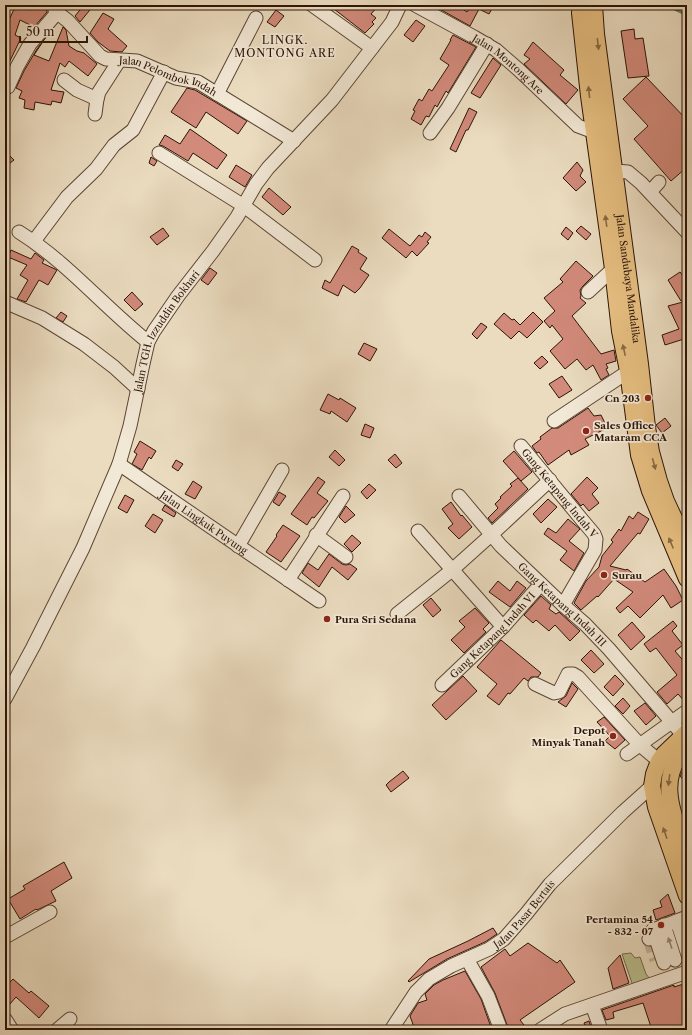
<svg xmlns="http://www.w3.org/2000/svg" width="692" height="1035" font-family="'Libre Caslon Text',serif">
  <rect width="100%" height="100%" fill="#ebdcc0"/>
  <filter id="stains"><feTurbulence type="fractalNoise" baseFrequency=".005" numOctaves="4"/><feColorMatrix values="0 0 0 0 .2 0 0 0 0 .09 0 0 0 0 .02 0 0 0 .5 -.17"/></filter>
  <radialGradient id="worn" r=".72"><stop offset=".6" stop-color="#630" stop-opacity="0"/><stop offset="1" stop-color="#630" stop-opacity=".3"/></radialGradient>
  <path fill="#bbbf90" stroke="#746a4b" d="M631,953L635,958L640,957L646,974L650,979L634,989L622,954Z"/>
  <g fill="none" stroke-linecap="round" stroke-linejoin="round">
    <path stroke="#6d796a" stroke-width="2.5" d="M666,5L687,15"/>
  </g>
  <path fill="#d28a7b" stroke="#2c1406" d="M16,5H20L31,10L35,5H43L46,7L47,12L34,27L20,20L15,35L21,38L6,69L9,66L5,74V20L8,22Z
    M84,5H94L80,22L75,16Z
    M326,5H379L371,14L376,18L372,22L374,24L365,33L334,9L333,10Z
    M438,5H444L449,8L451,5H457L467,12L472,5H494L489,14L479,9L470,26L436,7Z
    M276,10L284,16L275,27L267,22Z
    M103,13L114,19L108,29L127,46L122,52L110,51L98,42L90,33Z
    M416,20L425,26L413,42L404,35Z
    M63,27L66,30L69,46L77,51L84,53L97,64L88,76L69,61L65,67L60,63L51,90L64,92L61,103L52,101L51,105L35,102L34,110L24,108L25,100L19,98L22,91L16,88L24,71L37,49L46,37L34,55L49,61Z
    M634,29L635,39L643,38L649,76L628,78L621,31Z
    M453,35L476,47L448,93L446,91L437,107L435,105L429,117L426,116L421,125L411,119L415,111L413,110L419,99L422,101L429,89L432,91L449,65L440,59L451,40H450Z
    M533,42L564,70L560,75L578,90L566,104L524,64L530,59L524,55Z
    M493,58L501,65L480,98L471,93Z
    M646,77L687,120V167L671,181L634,139L648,126L623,99Z
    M187,88L195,90L247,121L238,134L206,112L196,128L171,112Z
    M469,108L477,112L468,130H466L456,152L450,149Z
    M190,129L227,155L217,169L193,153L188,161L163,146L159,145L165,135L180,144Z
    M5,151L14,160L5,167Z
    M151,157L157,161L154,166L149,163Z
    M577,162L583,170L580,176L586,182L576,191L563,178Z
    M236,165L252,175L245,187L229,177Z
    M269,188L291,207L283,215L262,197Z
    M581,226L591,234L586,240L576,231Z
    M566,227L573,233L568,240L561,234Z
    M163,228L169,236L157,245L150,237Z
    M389,229L410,246L419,235L422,237L425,232L431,237L427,242L429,243L417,256L412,251L406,258L382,238Z
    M352,246L359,250L358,252L367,258L360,269L369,275L360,288L355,293L343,285L338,296L322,288L325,280L330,283Z
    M11,250L31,259L35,253L44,260L42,263L57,270L48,285L39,280L26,302L17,299L28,280L20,275L27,265L8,257Z
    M576,261L593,276L583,286L580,290L581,296L580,298L586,303L572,316L601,354L614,350L616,361L606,364L608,368L606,369L609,375L601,380L593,365L586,370L577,359L565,369L550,351L563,339L552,325L550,328L544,321L555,311L544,298L563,282L560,279Z
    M210,268L217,273L208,285L201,280Z
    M680,272L687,281V297L681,301L668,280Z
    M132,292L143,304L135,311L124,300Z
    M683,302L687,311V345L684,339L665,345L662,335L679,329L668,306Z
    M61,312L67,316L63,322L56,318Z
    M533,312L543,322L527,338L519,331L511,339L494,324L504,313L512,320L514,319L520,325Z
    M481,323L487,327L477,339L472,334Z
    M364,343L377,349L370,361L358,354Z
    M542,356L548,362L540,369L534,363Z
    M562,376L572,390L559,398L549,384Z
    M328,394L339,400L340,398L356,408L347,422L331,411L330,414L320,410Z
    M588,408L594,416L601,415L605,423L602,425L605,429L585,439L589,445L571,455L569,450L548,465L539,452L537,453L532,446L541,439L540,437L552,428H558Z
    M665,418L671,426L662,433L656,425Z
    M365,424L374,428L370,438L361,435Z
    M140,441L156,451L151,459L149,457L142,470L132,464L137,454L134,452Z
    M335,450L345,460L339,466L329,457Z
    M514,451L532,472L521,481L503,461Z
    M395,454L402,463L396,468L388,460Z
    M176,460L183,464L178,471L172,467Z
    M318,477L325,482L317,493L328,501L314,518L312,517L307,525L291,514Z
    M587,477L598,488L592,494L599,503L589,511L583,504L581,506L571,494Z
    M518,478L528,489L492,523L488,518L498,508L495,504L501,498L500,497L512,486L510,484Z
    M193,481L202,487L195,499L185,494Z
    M369,484L376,490L367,499L361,492Z
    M279,492L286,496L279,506L273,502Z
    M125,495L134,500L127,513L118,508Z
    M548,499L557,507L541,523L533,514Z
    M451,502L461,516L462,515L472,527L459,539L448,528L453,524L442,509Z
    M165,505L176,513L174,517L162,510Z
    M346,506L355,515L345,523L339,517Z
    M638,512L649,519L640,534L638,533L610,566L626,570L627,569L645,582L664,569L676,586L683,600L671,608L663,595L640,618L628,606L620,613L616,608L633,592L614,579L598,597L597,596L581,610L574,603L586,581L599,567L602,556L613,542L611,540L619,529L621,531L629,516L633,519Z
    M153,514L163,520L155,533L145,526Z
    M568,519L580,529L569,541L584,553L574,571L560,560L567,551L544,534L548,528L556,533Z
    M283,525L300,536L281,562L266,552L277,536L276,535Z
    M352,535L361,543L352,552L344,544Z
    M329,554L342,564L346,565L350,564L357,569L348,580L332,567L319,587L302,573L308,563L318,570Z
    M498,581L510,591L517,581L526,588L510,607L489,592Z
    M541,596L551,605L549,609L556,614L559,612L580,631L570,641L555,625L549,631L536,620L533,623L524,615Z
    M431,598L441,610L433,617L423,605Z
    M475,608L489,623L483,629L486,632L464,653L451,640L465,627L459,621Z
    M673,621L677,626L672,631L683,645L675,651L687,665V685L683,688L687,692V703H686L678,694L667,704L657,692L677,675L656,648L650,652L644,644Z
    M632,622L645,637L631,650L618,635Z
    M501,640L541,673L538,677H531L528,681L524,678L510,694L508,693L499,705L487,696L497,684L477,667Z
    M591,650L604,664L594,673L581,660Z
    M615,675L624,684L613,696L604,687Z
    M463,676L477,691L446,720L432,705Z
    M572,683L578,689L566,707L558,702L566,696Z
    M623,698L630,706L623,714L615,706Z
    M645,703L656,716L646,725L634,711Z
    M604,717L625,740L615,749L605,741L610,736L597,722Z
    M687,766V784L680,776L683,770Z
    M403,771L409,778L391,792L386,785L389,782Z
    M64,862L72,878L51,891L56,901L37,910L36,909L20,919L8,899L25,889L23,886Z
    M668,894L675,913L656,920L653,910L662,907L660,901Z
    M493,928L497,934L485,942L447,959L409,982L408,981L429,959L468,941Z
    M528,943L557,963L560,960L575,982L520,1020L528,1030H509L495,993L481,967L505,949L510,956Z
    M620,955L629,983L613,989L608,968Z
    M465,971L481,999L492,1030H415L410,1016L418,1003L427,1000L425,994L434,985L443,980Z
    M13,979L29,993L31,991L49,1006L39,1018L16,997L10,1004L5,1000V987Z
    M687,983V1030H652L643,1003L613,1012L614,1018L606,1020L602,1010L674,985V987Z
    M589,1021L592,1030H587L584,1023Z"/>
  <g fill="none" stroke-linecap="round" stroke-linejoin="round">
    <path stroke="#c5b49b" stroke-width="13" stroke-dasharray="13 6" stroke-linecap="butt" d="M649,939L656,960"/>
    <defs>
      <g id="minor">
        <path id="s1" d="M54,5L56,14H59L68,21L100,56L106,59L137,61L176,78L198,82L294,141"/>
        <path d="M312,5L372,48"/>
        <path id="s2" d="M415,5L474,37L496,50L519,70L578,126L594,132"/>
        <path d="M64,80L77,90L97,99L99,92L119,61"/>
        <path d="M8,87L17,67L30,44L56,14"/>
        <path d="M217,94L256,18"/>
        <path d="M95,114L97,99"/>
        <path d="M430,133L448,108L487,44"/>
        <path d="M159,153L244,206L315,260"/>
        <path d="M615,171L628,172L641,183L687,232"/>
        <path d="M650,192L659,182"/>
        <path d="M19,232C67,262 104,307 148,342"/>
        <path d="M34,241L67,197L96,169L114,145L133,130L164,72"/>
        <path d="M588,292L613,269"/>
        <path d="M5,302L42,318L84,344L114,367L138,389"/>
        <path d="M554,421L635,367"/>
        <path id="s3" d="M521,446L583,521L594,534L596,539L595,550L563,605"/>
        <path id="s4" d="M119,464L319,601"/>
        <path id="s5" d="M459,496L501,546L563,605L585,624L609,649L683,735"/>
        <path d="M418,531L503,627"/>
        <path d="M316,535L346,557"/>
        <path d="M238,546L282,470"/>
        <path d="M288,580L343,496"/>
        <path d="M397,614L452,570L491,535L550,480"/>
        <path d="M535,684L554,693L559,692L568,674H573L578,677L640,745L659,761"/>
        <path id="s6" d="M442,685L503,627L541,584"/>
        <path id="s7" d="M5,699L33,647L83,548L119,464L130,426L143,364L148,342L154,331L178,296L213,251L237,217L256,184L268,168L332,100L392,22L400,5"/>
        <path d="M627,754L687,711"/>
        <path d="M677,921L687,952"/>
        <path d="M664,925L675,960"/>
        <path d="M653,930L664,963"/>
        <path d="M5,937L50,912"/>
        <path d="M649,939L653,930L687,917"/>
        <path d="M467,959L488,996L501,1030"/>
        <path d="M592,1005L601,1030"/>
        <path d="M5,1019L12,1030"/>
        <path d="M57,1030L70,1019"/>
        <path id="s8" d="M391,1030L416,992L429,979L451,966L489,949L504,939L526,914L550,884L623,812L652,786"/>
        <path d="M540,1030L565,1014L687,972"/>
      </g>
      <g id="major">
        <path d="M581,5L580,13L589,96L613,269L620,331L628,371L639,455L650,491L687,579"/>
        <path id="s9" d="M594,5L596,34L640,364L647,427L651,452L659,481L666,501L687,546"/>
        <path d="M687,732L664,754L659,761L654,774L652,786L656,807L687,896"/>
        <path d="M687,747C654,779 675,818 687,854"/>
      </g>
    </defs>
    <use href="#minor" stroke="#5c4634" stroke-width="15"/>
    <use href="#major" stroke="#2c1406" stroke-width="18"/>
    <use href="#minor" stroke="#f2e8d6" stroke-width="13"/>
    <use href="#major" stroke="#e6be80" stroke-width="16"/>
  </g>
  <defs><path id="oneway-solid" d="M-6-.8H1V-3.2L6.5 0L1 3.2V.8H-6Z"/></defs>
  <g fill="#896943">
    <use href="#oneway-solid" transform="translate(598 44) rotate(83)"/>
    <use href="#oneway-solid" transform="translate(589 92) rotate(-96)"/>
    <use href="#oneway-solid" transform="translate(606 221) rotate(-98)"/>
    <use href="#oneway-solid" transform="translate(624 350) rotate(-102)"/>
    <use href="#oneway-solid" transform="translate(654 464) rotate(75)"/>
    <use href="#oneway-solid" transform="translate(671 543) rotate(-113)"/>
    <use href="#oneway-solid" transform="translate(669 780) rotate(98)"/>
    <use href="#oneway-solid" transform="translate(665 833) rotate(-109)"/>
  </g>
  <use fill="#998978" href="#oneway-solid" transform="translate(670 943) rotate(-109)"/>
  <g fill="#8f2418" stroke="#f2e8d6" stroke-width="1.5">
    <circle cx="648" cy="398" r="4"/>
    <circle cx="586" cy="431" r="4"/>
    <circle cx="604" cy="575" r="4"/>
    <circle cx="327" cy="619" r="4"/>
    <circle cx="613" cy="736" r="4"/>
    <circle cx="661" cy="925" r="4"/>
  </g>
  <g text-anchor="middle" stroke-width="3.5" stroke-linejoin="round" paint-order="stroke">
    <g font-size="10" fill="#2c1406" stroke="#f2e8d6">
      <text dy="4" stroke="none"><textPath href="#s2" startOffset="111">Jalan Montong Are</textPath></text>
      <text dy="4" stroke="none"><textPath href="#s1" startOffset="143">Jalan Pelombok Indah</textPath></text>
      <text dy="4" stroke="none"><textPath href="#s9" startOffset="276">Jalan Sandubaya Mandalika</textPath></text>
      <text dy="4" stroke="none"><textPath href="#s7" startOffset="404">Jalan TGH. Izzuddin Bokhari</textPath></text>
      <text dy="4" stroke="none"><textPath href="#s3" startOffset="61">Gang Ketapang Indah V</textPath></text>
      <text dy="4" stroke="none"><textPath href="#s4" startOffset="103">Jalan Lingkuk Puyung</textPath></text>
      <text dy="4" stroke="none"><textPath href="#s5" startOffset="150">Gang Ketapang Indah III</textPath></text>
      <text dy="4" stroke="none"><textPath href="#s6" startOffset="71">Gang Ketapang Indah VI</textPath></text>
      <text dy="4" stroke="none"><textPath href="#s8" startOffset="181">Jalan Pasar Bertais</textPath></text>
    </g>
    <g font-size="10" font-weight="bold" fill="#2c1406" stroke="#f2e8d6" text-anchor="end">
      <text x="640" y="402">Cn 203</text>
      <text x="594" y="429" text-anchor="start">Sales Office<tspan x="594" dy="12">Mataram CCA</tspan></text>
      <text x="612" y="579" text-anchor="start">Surau</text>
      <text x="335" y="623" text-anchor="start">Pura Sri Sedana</text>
      <text x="605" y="734">Depot<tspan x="605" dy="12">Minyak Tanah</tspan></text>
      <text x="653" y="923">Pertamina 54<tspan x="653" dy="12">- 832 - 07</tspan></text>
    </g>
    <g font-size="11" letter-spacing="1" fill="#2c1406" stroke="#f2e8d6">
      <text x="285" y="44">LINGK.<tspan x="285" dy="13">MONTONG ARE</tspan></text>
    </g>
  </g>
  <rect width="692" height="1035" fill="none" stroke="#ebdcc0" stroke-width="20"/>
  <rect x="6" y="6" width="680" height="1023" fill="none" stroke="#2c1406" stroke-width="2"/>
  <rect x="10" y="10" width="672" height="1015" fill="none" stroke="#2c1406"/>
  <path d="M20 36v6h67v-6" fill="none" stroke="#2c1406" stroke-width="2"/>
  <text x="26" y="36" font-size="12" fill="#2c1406" stroke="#f2e8d6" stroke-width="3" paint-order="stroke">50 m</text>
  <rect width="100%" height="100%" filter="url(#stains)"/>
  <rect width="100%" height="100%" fill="url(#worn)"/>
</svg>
